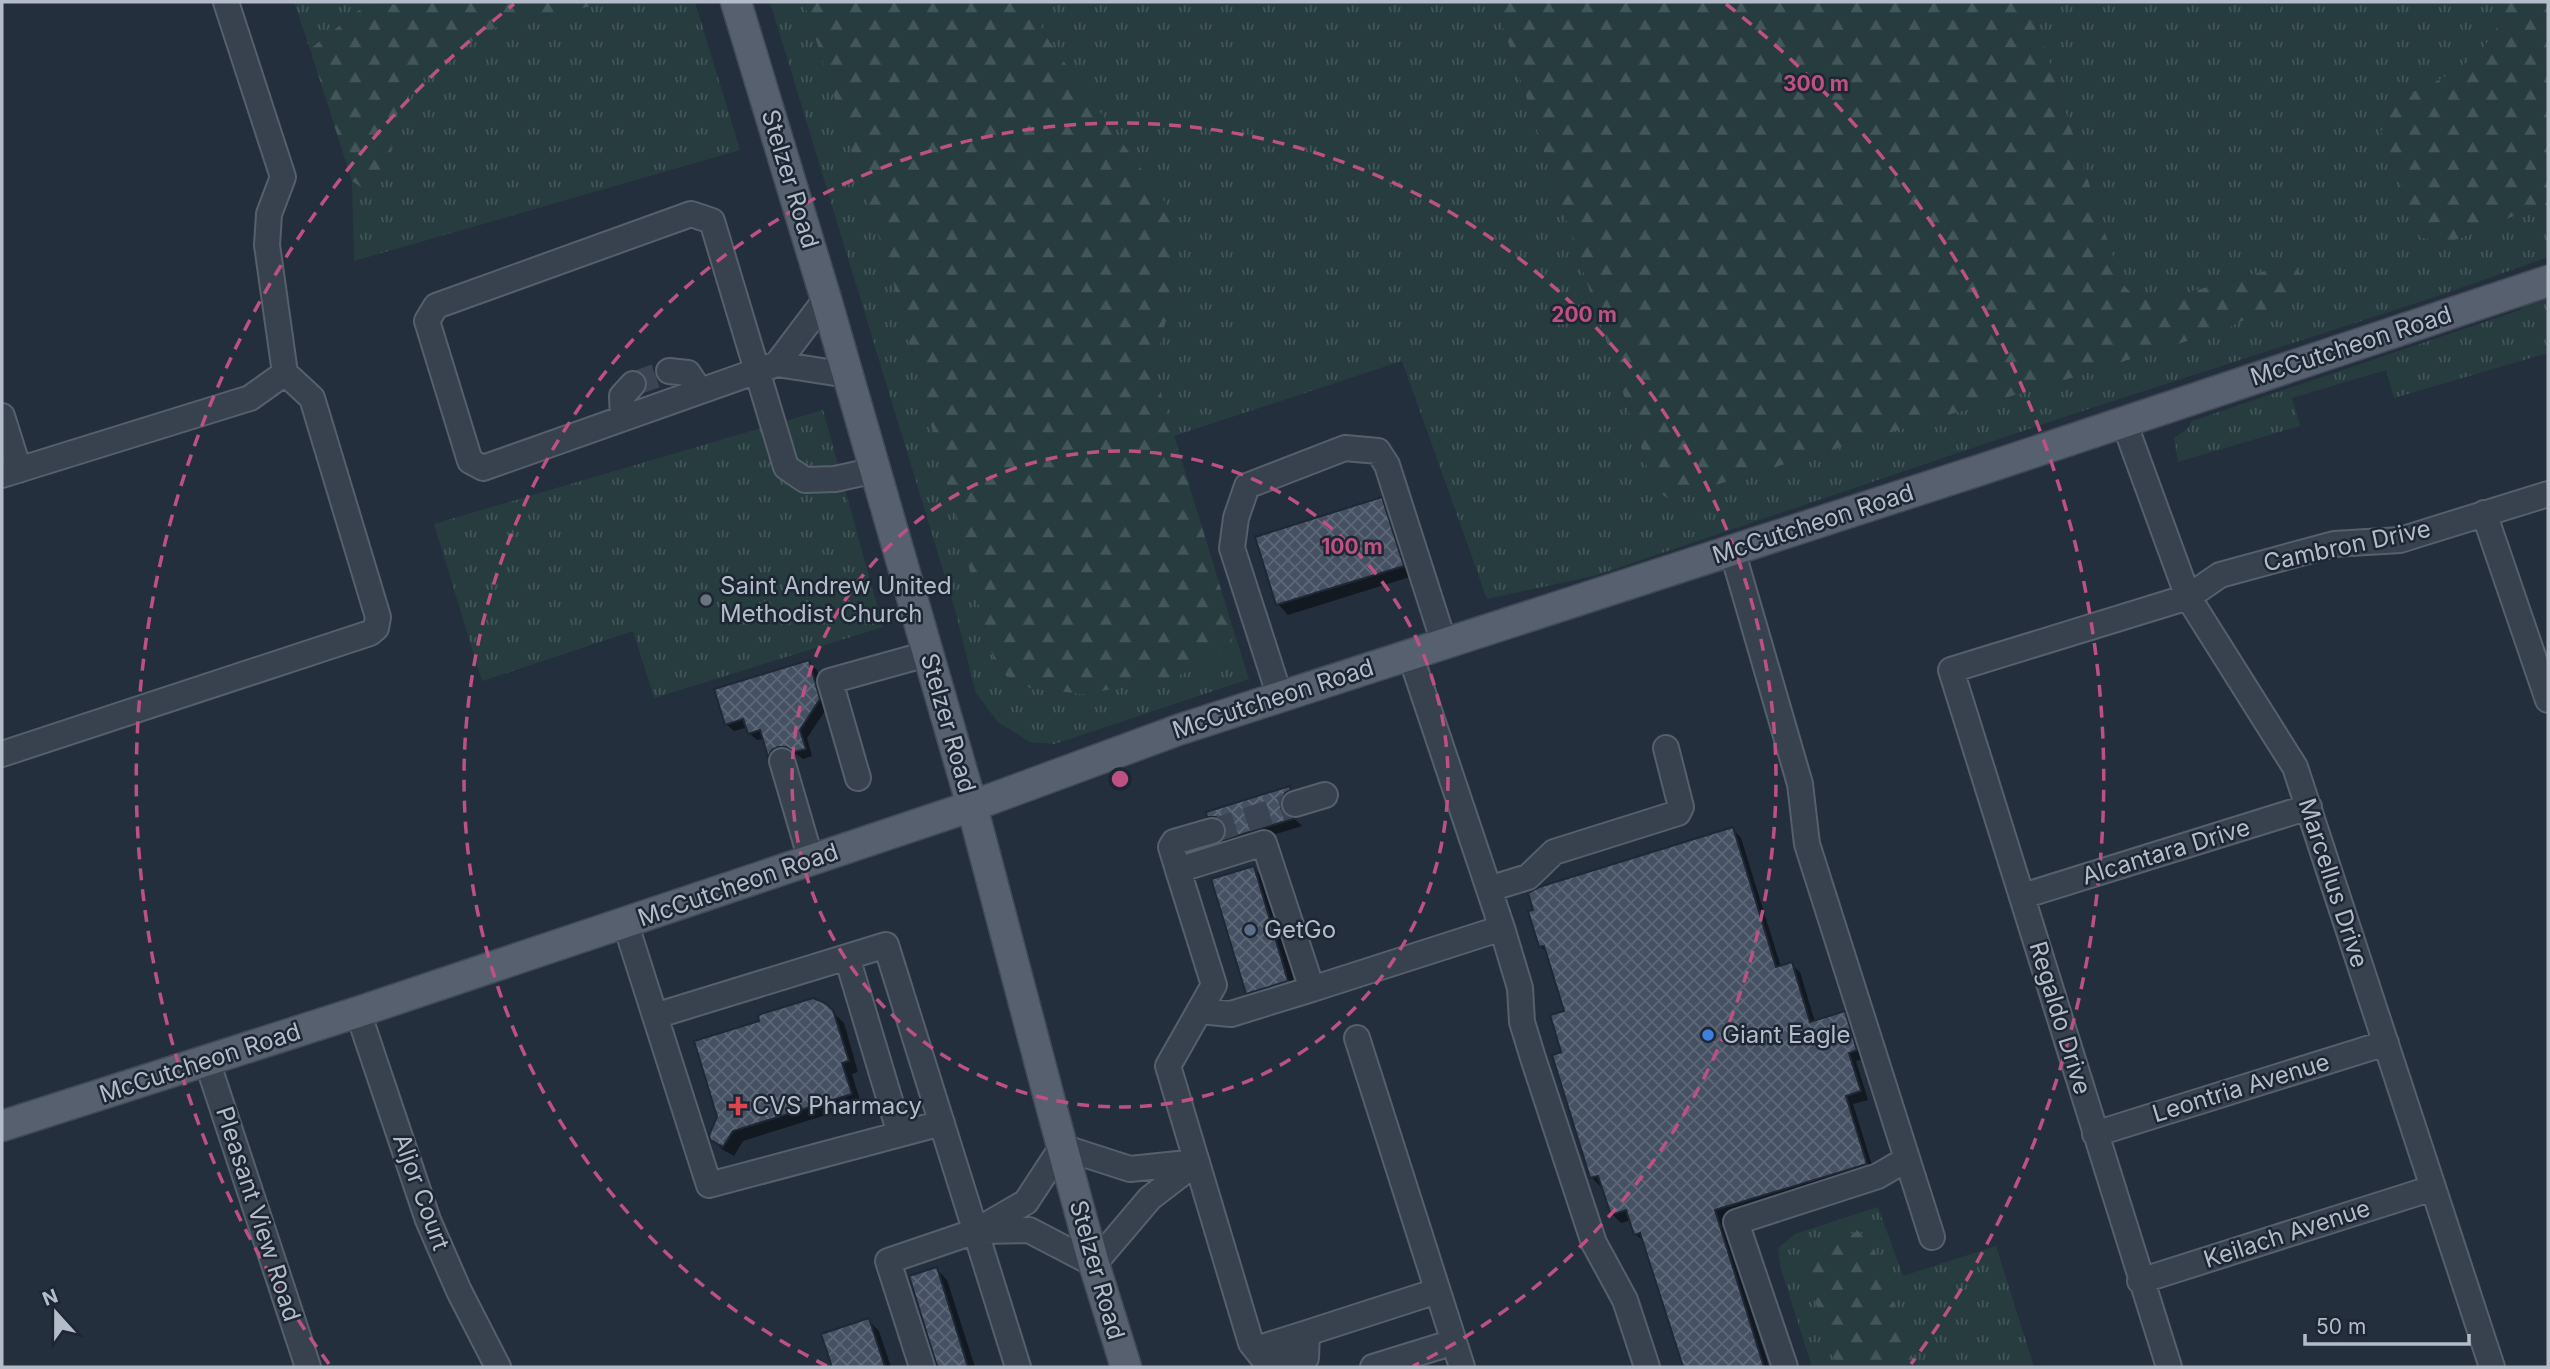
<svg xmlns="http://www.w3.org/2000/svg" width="2550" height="1369" font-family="Inter,sans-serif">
  <defs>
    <pattern id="grass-tufts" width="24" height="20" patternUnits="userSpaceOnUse" patternTransform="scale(1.75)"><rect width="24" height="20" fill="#263c3f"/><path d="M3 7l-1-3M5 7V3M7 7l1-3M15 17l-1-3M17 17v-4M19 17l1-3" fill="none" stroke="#435659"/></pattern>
    <pattern id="forest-firs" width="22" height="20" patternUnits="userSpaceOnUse" patternTransform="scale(1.75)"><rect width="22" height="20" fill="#263c3f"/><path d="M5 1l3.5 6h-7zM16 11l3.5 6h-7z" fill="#435659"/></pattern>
    <pattern id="building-cross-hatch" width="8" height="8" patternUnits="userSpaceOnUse" patternTransform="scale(1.75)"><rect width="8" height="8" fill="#455162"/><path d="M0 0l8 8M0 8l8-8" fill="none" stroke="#5d6877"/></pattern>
  </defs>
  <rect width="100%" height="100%" fill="#242f3e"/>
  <path fill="url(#grass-tufts)" d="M294,2H424L363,7L310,49Z
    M614,2H695L740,150L354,261L352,181L365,190L388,167L399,106L436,63L503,23Z
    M770,2H804L893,282L993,658L1007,677L1030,688L1083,694L1210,663L1235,635L1249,679L1055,744L1030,742L998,722L976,693L954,606Z
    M1027,2H1495L1655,490L1669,499L2065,380L2225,329L2302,293L2294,268L2272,269L2157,301L2131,293L2121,282L2030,2H2501C2501,8 2502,17 2499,23C2481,65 2435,83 2396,99L2381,132L2420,237L2448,243L2548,202V257L2438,296L2073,414L1597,575L1487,599L1402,361L1174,436L1153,367L1173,296L1049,41Z
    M2548,297V353L2394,398L2386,370L2292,398L2300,426L2178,462L2174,438L2188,428L2192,421L2520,310L2524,306Z
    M823,410L883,627L654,698L633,631L482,681L434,524Z
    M1878,1207L1903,1276L1996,1246L2034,1367H1916L1871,1240L1802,1259L1836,1367H1812L1781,1269L1778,1248L1795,1234Z"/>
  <path fill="url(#forest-firs)" d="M424,2H614L503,23L436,63L399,106L388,167L365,190L352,181L310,49L363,7Z
    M804,2H1027L1049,41L1175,216L1173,296L1153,367L1235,635L1210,663L1169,679L1083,694L1030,688L1007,677L993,658L893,282Z
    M1495,2H2030L2121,282L2131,293L2157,301L2272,269L2294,268L2305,278L2302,293L2225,329L2065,380L1669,499L1655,490Z
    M2501,2H2548V202L2448,243L2420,237L2381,132L2396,99C2434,83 2481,65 2499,23C2502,17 2501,8 2501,2Z
    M1858,1231L1871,1240L1916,1367H1836L1802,1260L1810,1249Z"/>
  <path fill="#0007" d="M1381,499L1392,510L1413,576L1288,615L1278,604Z
    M809,662L817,670L827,708L807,738L812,756L803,759L796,754H787L776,763L769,756L764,739L757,740L749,733L748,727L734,731L726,724Z
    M1289,788L1297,795L1288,808V818L1296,820L1302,826L1233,847L1225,840L1228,827L1227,824H1217L1209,816Z
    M1733,829L1741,838L1781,967L1791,964L1800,972L1815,1022L1844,1013L1853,1022L1864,1059L1856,1061L1868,1100L1853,1104L1874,1172L1722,1218L1769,1367H1684L1645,1242L1635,1234L1631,1220L1621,1223L1612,1214L1603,1185L1600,1186L1591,1177L1563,1054L1566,1012L1548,954L1540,946Z
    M1253,868L1264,878L1297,991L1258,1004L1247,993Z
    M825,1004L844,1023L858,1072L852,1074L861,1104L743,1141L734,1156L723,1150L712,1139Z
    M937,1269L947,1280L975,1367H939L911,1277Z
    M868,1320L879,1331L891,1367H834L824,1335Z"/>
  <path fill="url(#building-cross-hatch)" stroke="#1f2835" stroke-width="2" d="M1382,497L1404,566L1276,605L1255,537Z
    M809,660L820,699L800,730L806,749L794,752L786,747H778L772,750L768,757L760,730L748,734L743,719L725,725L714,689Z
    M1290,786L1291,790L1285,793L1281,800V808L1285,815L1296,818L1223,840L1226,828L1223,821L1216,817H1207L1206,812Z
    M1733,827L1776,967L1792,962L1810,1022L1845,1011L1857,1050L1849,1053L1861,1091L1846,1096L1867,1164L1715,1210L1764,1367H1683L1640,1233L1634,1235L1626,1210L1611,1215L1598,1176L1590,1178L1552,1055L1561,1052L1550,1015L1564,1011L1544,946L1539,947L1528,911L1533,910L1528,893L1539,887Z
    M1254,866L1288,981L1246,994L1211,879Z
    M813,998L825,1003L833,1010L849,1061L842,1063L852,1094L733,1131L723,1147L710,1140L709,1135L717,1117L694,1041L759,1021L758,1015Z
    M937,1267L968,1367H938L936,1363L909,1276Z
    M869,1318L885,1367H832L821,1334Z"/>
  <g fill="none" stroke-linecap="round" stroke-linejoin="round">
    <path stroke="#3a4453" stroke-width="24" stroke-dasharray="24 12" stroke-linecap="butt" d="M633,384L669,371
      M1212,831L1295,804"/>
    <defs>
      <path id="minor" d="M777,364L826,299
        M669,371L688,373L700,391
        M848,375L777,364L483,468L470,461L427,321L436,306L691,214L712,221L786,467L805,480L835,479L876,470
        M2,416L19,470
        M623,418L622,396L633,384
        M2124,422L2188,597L2295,767L2492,1367
        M2,475L250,398L285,373
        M2484,513L2548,700
        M1732,550L1800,784L1807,844L1932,1237
        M1280,697L1232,548L1236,518L1247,486L1345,448L1378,451L1387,465L1444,643
        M2,754L370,633L376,628L378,617L312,398L285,373L267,245L269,214L283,177L226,2
        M782,761L811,860
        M858,778L830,681L927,654
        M1295,804L1325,795
        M1178,870L1171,847L1174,842L1212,831
        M1489,889L1528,877L1554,852L1678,813L1681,807L1666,748
        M2023,896L2309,807
        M625,922L709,1185L942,1123
        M1502,928L1520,988L1522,1022L1533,1058L1594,1243L1625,1300L1647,1367
        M847,957L900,1134
        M1199,1011L1231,1014L1312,989
        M358,1012L428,1220L459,1291L498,1367
        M655,1016L886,945L1018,1367
        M1357,1038L1462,1367
        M207,1061L308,1367
        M2095,1134L2386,1043
        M981,1231L1029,1230L1094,1264L1150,1198L1197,1162
        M2140,1281L2433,1188
        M1256,1349L1307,1333
        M922,1367L888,1261L976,1231L1026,1202L1062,1147L1130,1169L1197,1162
        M1270,1367L1251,1343L1168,1066L1214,985L1178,870L1264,843L1312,989L1502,928L1410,654
        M1275,1367L1306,1358L1307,1333L1437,1291
        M1373,1367L1454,1342
        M1785,1367L1736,1222L1878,1176L1907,1159
        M2169,1367L1951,670L2188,597L2220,575L2334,544L2400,540L2548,494"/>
      <path id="major" d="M736,2L826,299L972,806L1052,1109L1094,1264L1126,1367
        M2,1126L358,1012L972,806L1178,730L1980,470L2548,281"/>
    </defs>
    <use href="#minor" stroke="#565f6c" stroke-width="28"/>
    <use href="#major" stroke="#414a57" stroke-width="33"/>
    <use href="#minor" stroke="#38414e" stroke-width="24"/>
    <use href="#major" stroke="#56606e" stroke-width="30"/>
  </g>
  <g fill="none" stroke="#bd5182" stroke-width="3.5" stroke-dasharray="12 9">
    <circle cx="1120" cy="779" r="328"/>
    <path d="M827 1366A656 656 0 1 1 1413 1366"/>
    <path d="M329 1364A984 984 0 0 1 514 4M1726 4A984 984 0 0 1 1911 1364"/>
  </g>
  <circle fill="#6b7280" stroke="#1d2633" stroke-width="2.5" cx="706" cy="600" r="7"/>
  <circle fill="#5c6f8a" stroke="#1d2633" stroke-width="2.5" cx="1250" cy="930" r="7"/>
  <circle fill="#3f7fe0" stroke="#1d2633" stroke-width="2.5" cx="1708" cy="1035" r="7"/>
  <path fill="#e0444e" stroke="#1d2633" stroke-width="2.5" d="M734.5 1095.5h7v7h7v7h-7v7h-7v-7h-7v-7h7z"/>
  <g text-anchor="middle" stroke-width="5" stroke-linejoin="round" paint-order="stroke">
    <g font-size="24" fill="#b4bcc9" stroke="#1d2633">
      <text transform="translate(790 179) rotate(73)" y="8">Stelzer Road</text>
      <text transform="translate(2351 346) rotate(-18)" y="8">McCutcheon Road</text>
      <text transform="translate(1813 524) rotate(-18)" y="8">McCutcheon Road</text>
      <text transform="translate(2347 546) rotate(-12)" y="8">Cambron Drive</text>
      <text transform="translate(1273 699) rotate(-18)" y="8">McCutcheon Road</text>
      <text transform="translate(948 723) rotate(74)" y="8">Stelzer Road</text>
      <text transform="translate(2166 852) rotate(-17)" y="8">Alcantara Drive</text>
      <text transform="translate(2333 883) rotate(72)" y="8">Marcellus Drive</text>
      <text transform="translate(738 885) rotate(-19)" y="8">McCutcheon Road</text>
      <text transform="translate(2060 1018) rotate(73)" y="8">Regaldo Drive</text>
      <text transform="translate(200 1063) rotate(-18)" y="8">McCutcheon Road</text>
      <text transform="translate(2241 1088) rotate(-17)" y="8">Leontria Avenue</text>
      <text transform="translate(421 1192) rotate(70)" y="8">Aljor Court</text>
      <text transform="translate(258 1214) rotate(72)" y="8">Pleasant View Road</text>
      <text transform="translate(2287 1234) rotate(-18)" y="8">Keilach Avenue</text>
      <text transform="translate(1097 1270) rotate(74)" y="8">Stelzer Road</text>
    </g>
    <g font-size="24" fill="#b4bcc9" stroke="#1d2633" text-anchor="start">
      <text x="720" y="594">Saint Andrew United<tspan x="720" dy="28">Methodist Church</tspan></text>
      <text x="1264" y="938">GetGo</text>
      <text x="1722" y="1043">Giant Eagle</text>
      <text x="752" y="1114">CVS Pharmacy</text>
    </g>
  </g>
  <circle cx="1120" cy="779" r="10" fill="#bd5182" stroke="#1d2633" stroke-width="3.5"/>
  <g font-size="21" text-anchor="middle" font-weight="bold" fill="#bd5182" stroke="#1d2633" stroke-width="5" stroke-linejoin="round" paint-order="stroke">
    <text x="1816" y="91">300 m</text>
    <text x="1584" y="322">200 m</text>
    <text x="1352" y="554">100 m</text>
  </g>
  <rect width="2550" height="1369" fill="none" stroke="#b4bcc9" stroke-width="7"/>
  <g transform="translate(56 1313) rotate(339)" stroke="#1d2633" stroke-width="5" paint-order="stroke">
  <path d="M0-5L12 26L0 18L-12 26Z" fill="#b4bcc9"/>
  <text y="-10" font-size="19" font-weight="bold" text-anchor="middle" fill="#b4bcc9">N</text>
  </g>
  <path d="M2305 1334v10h164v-10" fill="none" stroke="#b4bcc9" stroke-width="3.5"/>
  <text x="2316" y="1334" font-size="21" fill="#b4bcc9" stroke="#1d2633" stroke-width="5" paint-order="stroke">50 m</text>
</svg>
